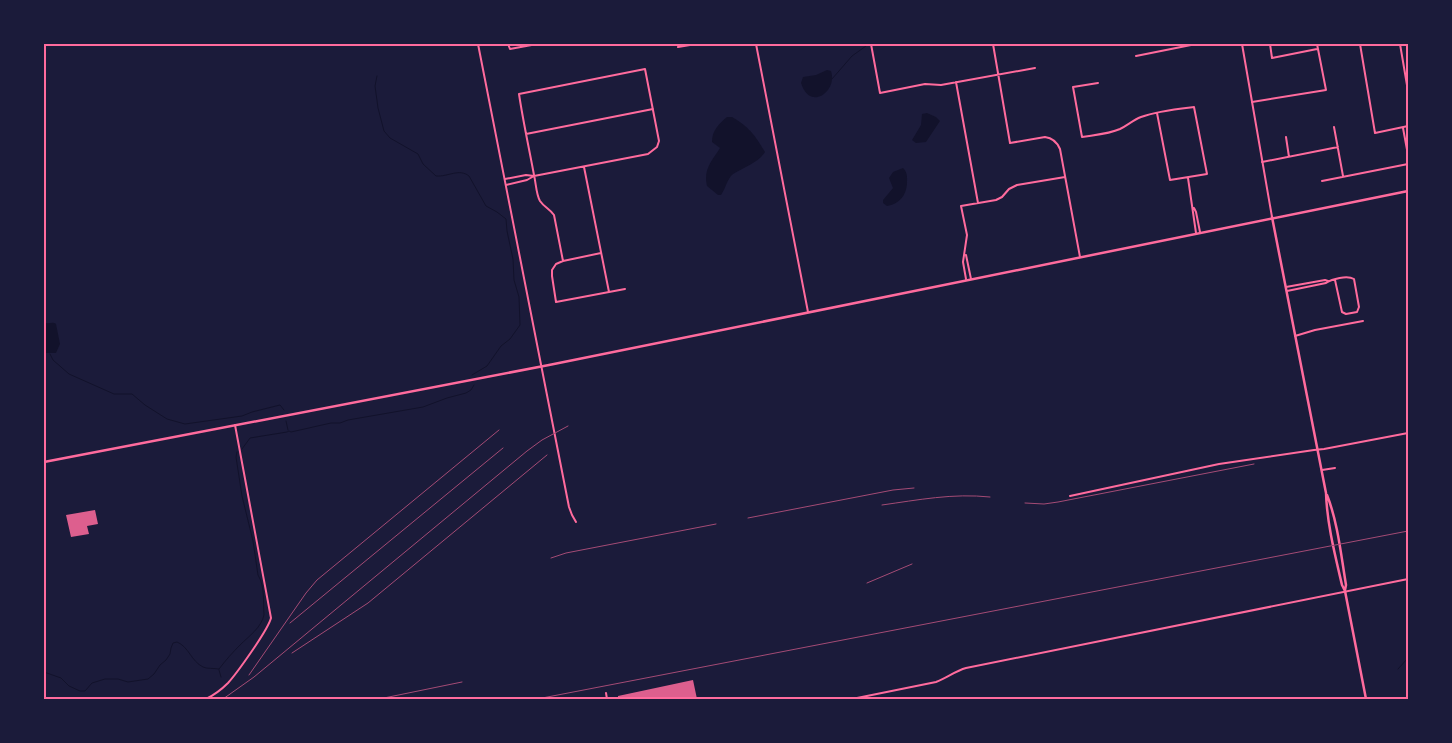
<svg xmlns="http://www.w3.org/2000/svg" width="1452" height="743" font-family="Rubik,sans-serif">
  <rect width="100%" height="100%" fill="#1b1b3a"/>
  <path fill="#12122b" d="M827,70L831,71C838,91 810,112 801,83L803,77L816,75Z
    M927,113L936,117L940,121L926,142L916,143L912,140L921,125L922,114Z
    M727,117H732C749,127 755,135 765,152C758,163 744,167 733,174C727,179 726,188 721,195H718L707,186C703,169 712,161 720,148L712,142C712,130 719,124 727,117Z
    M903,168C908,173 907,177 907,184C906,196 899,204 887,206L883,203V200L893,188L889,178L893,172Z
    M44,322C48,325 52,321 56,324L60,344L56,353H44Z"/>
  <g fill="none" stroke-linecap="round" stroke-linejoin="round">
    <path stroke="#12122b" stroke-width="1" d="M377,76L375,86L378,108L384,131L390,138L418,154L423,164L436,176C448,177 459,168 469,176L486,206L497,212L506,219L507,231L513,259L514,280L519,297L520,325L510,339L501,346L487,366L472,375
      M832,79L852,56L866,46
      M50,354L53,360L69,374L114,394H132L145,405L167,419L185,424L242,416L252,412L280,405L284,410
      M286,421L288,430
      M242,449L250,438L287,432L289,431L291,432L331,423H340L348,420L423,407L447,398L466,393L471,390L474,385
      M219,669C225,661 233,652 240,645C249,636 261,628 264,615C263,602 265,586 258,575L253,541L242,496L236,457L237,452
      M1398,669L1408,658
      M219,670L221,677
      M44,672L61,678L69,686L80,691H85L92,683L105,679H118L128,682L148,679L154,674L160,665L166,660L170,654L171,648L173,643L177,642C189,647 191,661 203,667C207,669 214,668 219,669"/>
  </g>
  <path fill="#dd5f8e" d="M95,510L98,524L87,526L89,534L71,537L66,515Z
    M693,680L697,699H618V696Z"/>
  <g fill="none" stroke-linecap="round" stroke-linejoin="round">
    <path stroke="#ff6b9d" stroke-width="2" d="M508,44L510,49L537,44
      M756,44L808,312
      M871,44L880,93L925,84L941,85L1035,68
      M993,44L1010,143L1045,137C1053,138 1057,142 1060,149L1080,257
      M1270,44L1272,58L1317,49
      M1360,44L1375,133L1408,126
      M1400,44L1408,91
      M678,47L696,44
      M1136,56L1196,44
      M956,82L978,203
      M1098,83L1073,87L1082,137C1094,135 1109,134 1120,129C1128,125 1133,120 1141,117C1157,111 1177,109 1194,107L1207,174L1170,180L1157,113
      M1252,102L1326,90L1317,44
      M1334,127L1343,176
      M1403,128L1408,155
      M526,134L653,109
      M1286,137L1289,157
      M1262,162L1338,147
      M584,167L609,292
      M1188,178L1196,233
      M505,179L526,175L534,176L648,154L657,147L659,141L645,69L519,94C523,121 529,148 534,175C536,183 536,194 540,201C544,207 550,209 554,215L563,261
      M1322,181L1408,164
      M506,185L527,180L534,176
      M1194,208L1196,212L1200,232
      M601,253L563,261L556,264L552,270V276L556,302L625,289
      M966,255L971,279
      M966,279L963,262L967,235L961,206L996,200L1002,197L1009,189L1017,185L1065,177
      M1286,287L1325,280L1328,281
      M1287,291L1326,283C1332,279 1347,275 1354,279L1359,307L1357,312L1346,314L1342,312L1335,280
      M1295,336L1315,330L1363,321
      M1322,470L1335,468
      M1070,496L1219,464L1314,450L1324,449L1408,433
      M606,693L607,699
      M206,699C214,695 221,690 228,683C237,673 268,630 271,618L235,425
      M852,699L936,682C947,678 955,671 966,668L1408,579"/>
    <path stroke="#ff6b9d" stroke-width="2" d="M478,44L569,507L572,515L576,522
      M1242,44L1272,217"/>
    <path stroke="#ff6b9d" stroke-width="2.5" d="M1272,217L1326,493C1327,524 1335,555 1342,585L1345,591L1366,699
      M44,462L549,365L1408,191
      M1327,495C1338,523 1341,555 1346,585L1345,590"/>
    <path stroke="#a44b75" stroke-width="1" d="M1025,503L1044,504L1058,502L1254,464
      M882,505C918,500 953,493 990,497
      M748,518L893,490L914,488
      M551,558L566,553L716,524
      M867,583L912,564
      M290,623L503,448
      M292,653L368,603L547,455
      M249,675L306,593L317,580L499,430
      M223,699L254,677L527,451L542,440L568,426
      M379,699L462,682
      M537,699L1408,531"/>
  </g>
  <rect width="1452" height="743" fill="none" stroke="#1b1b3a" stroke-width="90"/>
  <rect x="45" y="45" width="1362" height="653" fill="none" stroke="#ff6b9d" stroke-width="2"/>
</svg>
